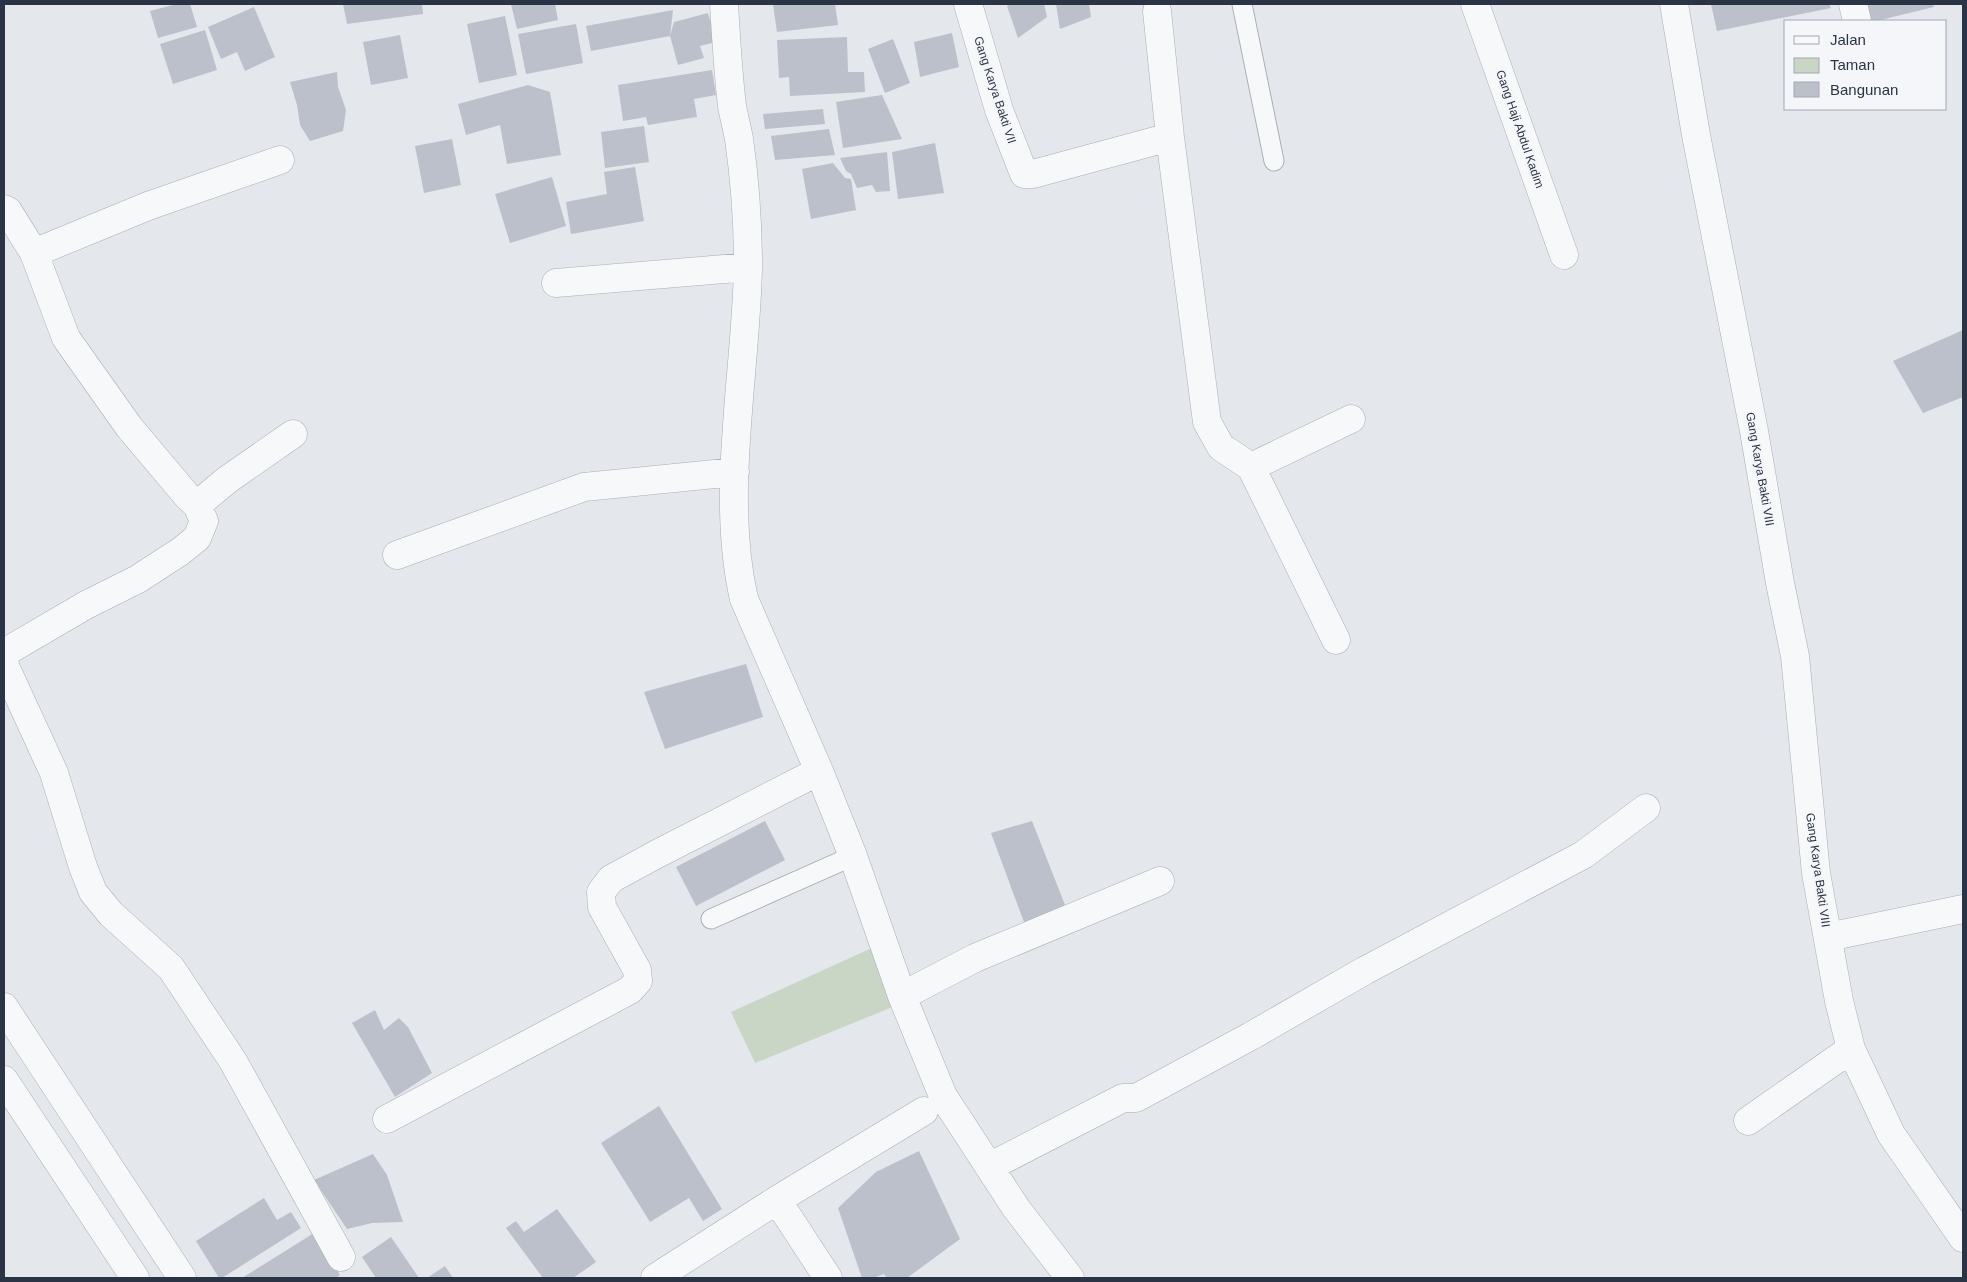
<svg xmlns="http://www.w3.org/2000/svg" width="1967" height="1282" font-family="Helvetica,sans-serif">
  <rect width="100%" height="100%" fill="#e4e7ec"/>
  <path fill="#c9d6c5" d="M874,947L895,1006L755,1063L731,1012Z"/>
  <path fill="#bbc0ca" d="M177,4H190L197,27L158,38L150,11Z
    M343,4H422L423,14L347,24Z
    M511,4H555L558,20L517,29Z
    M773,4H835L838,25L777,32Z
    M1010,4H1044L1047,17L1018,38L1007,6Z
    M1056,4H1089L1091,17L1060,29Z
    M1711,4H1829L1831,8L1717,31Z
    M1862,4H1933L1934,7L1876,21H1867Z
    M254,7L275,57L245,71L237,52L221,59L208,27Z
    M673,10L670,36L591,51L586,26Z
    M708,13L716,42L700,46L704,58L678,65L670,36L674,22Z
    M505,16L517,75L479,83L467,24Z
    M576,24L583,63L526,74L518,34Z
    M205,30L217,70L173,84L160,44Z
    M952,33L959,67L920,77L914,42Z
    M400,35L408,78L371,85L363,42Z
    M847,37L848,72H864L865,92L790,96L789,77L779,78L777,40Z
    M893,39L910,83L885,93L868,49Z
    M712,70L716,95L694,99L697,117L648,125L646,117L623,121L618,85Z
    M337,72L338,87L346,110L343,131L310,141L300,125L297,105L290,82Z
    M528,85L550,92L561,155L507,164L500,125L466,135L458,104Z
    M882,95L902,139L843,148L836,102Z
    M823,109L825,124L765,129L763,114Z
    M644,126L649,162L605,168L601,132Z
    M829,129L835,155L775,160L771,136Z
    M452,139L461,185L424,193L415,146Z
    M935,143L944,193L898,199L892,152Z
    M887,152L890,191L876,192L872,185L857,188L851,174L846,171L840,158Z
    M833,163L845,178L851,179L856,210L811,219L802,169Z
    M635,167L644,221L571,234L566,202L607,194L604,172Z
    M552,177L566,226L510,243L495,194Z
    M1963,330V397L1923,413L1893,361Z
    M746,664L763,717L665,749L644,692Z
    M765,821L785,860L696,906L676,867Z
    M1032,821L1067,910L1028,933L991,833Z
    M375,1010L384,1030L399,1018L408,1027L432,1073L395,1097L352,1023Z
    M659,1106L722,1209L703,1221L689,1198L650,1222L601,1143Z
    M919,1151L960,1239L907,1278H887L884,1274L873,1278H862L838,1208L876,1172Z
    M373,1154L387,1175L403,1222L372,1223L347,1229L314,1180Z
    M264,1198L277,1220L291,1212L301,1228L222,1278H219L196,1241Z
    M557,1209L596,1262L573,1278H543L506,1228L516,1221L524,1232Z
    M314,1233L340,1275L336,1278H242Z
    M391,1237L419,1278H376L362,1257Z
    M445,1266L453,1278H427Z"/>
  <g fill="none" stroke-linecap="round" stroke-linejoin="round">
    <defs>
      <path id="service" d="M1242,4L1274,161
        M711,919L853,856"/>
      <path id="minor" d="M724,4C726,38 728,72 732,106C734,117 737,128 739,139C745,181 748,225 748,267C746,374 720,495 744,599L819,771L853,856L902,996L943,1096L1016,1208L1070,1278
        M968,4L999,110L1024,174H1033L1170,137
        M1475,4L1564,255
        M1674,4L1696,135L1754,431L1780,583L1795,656L1816,873L1839,1001L1851,1049L1891,1134L1963,1238
        M1853,4L1857,21
        M1157,11L1170,137L1207,422L1221,447L1251,467L1351,419
        M4,209L8,211L34,253L66,338L129,427L188,497L197,505L204,521L197,538L181,551L138,579L86,605L4,653
        M34,253L148,206L280,160
        M556,283L748,267
        M1251,467L1336,640
        M197,505L227,480L293,434
        M397,555L584,487L735,472
        M4,664L54,773L83,867L93,892L111,914L171,968L233,1061L341,1257
        M1828,937L1963,909
        M902,996L975,958L1160,881
        M4,1007L182,1278
        M4,1080L135,1278
        M387,1119L630,990L638,981L637,970L602,907L601,892L611,879L657,854L819,771
        M1748,1121L1851,1049
        M989,1167L1123,1098H1136L1251,1036L1364,971L1583,855L1646,808
        M777,1200L828,1278
        M655,1278L777,1200L924,1111"/>
    </defs>
    <use href="#service" stroke="#a9aeb7" stroke-width="21"/>
    <use href="#minor" stroke="#a9aeb7" stroke-width="29"/>
    <use href="#service" stroke="#f7f8fa" stroke-width="19"/>
    <use href="#minor" stroke="#f7f8fa" stroke-width="28"/>
  </g>
  <g text-anchor="middle" stroke-width="4.5" stroke-linejoin="round" paint-order="stroke">
    <g font-size="12" fill="#2b3445" stroke="#f4f6f9">
      <text transform="translate(995 90) rotate(72)" y="4">Gang Karya Bakti VII</text>
      <text transform="translate(1520 129) rotate(71)" y="4">Gang Haji Abdul Kadim</text>
      <text transform="translate(1760 469) rotate(80)" y="4">Gang Karya Bakti VIII</text>
      <text transform="translate(1818 870) rotate(82)" y="4">Gang Karya Bakti VIII</text>
    </g>
  </g>
  <rect width="1967" height="1282" fill="none" stroke="#2b3445" stroke-width="10"/>
  <rect x="1784" y="20" width="162" height="90" fill="#f4f6f9" stroke="#a4a8b1"/>
  <rect x="1794" y="36" width="25" height="8" fill="#f7f8fa" stroke="#a4a8b1"/>
  <text x="1830" y="45" font-size="15" fill="#2b3445">Jalan</text>
  <rect x="1794" y="58" width="25" height="15" fill="#c9d6c5" stroke="#a4a8b1"/>
  <text x="1830" y="70" font-size="15" fill="#2b3445">Taman</text>
  <rect x="1794" y="82" width="25" height="15" fill="#bbc0ca" stroke="#a4a8b1"/>
  <text x="1830" y="95" font-size="15" fill="#2b3445">Bangunan</text>
</svg>
